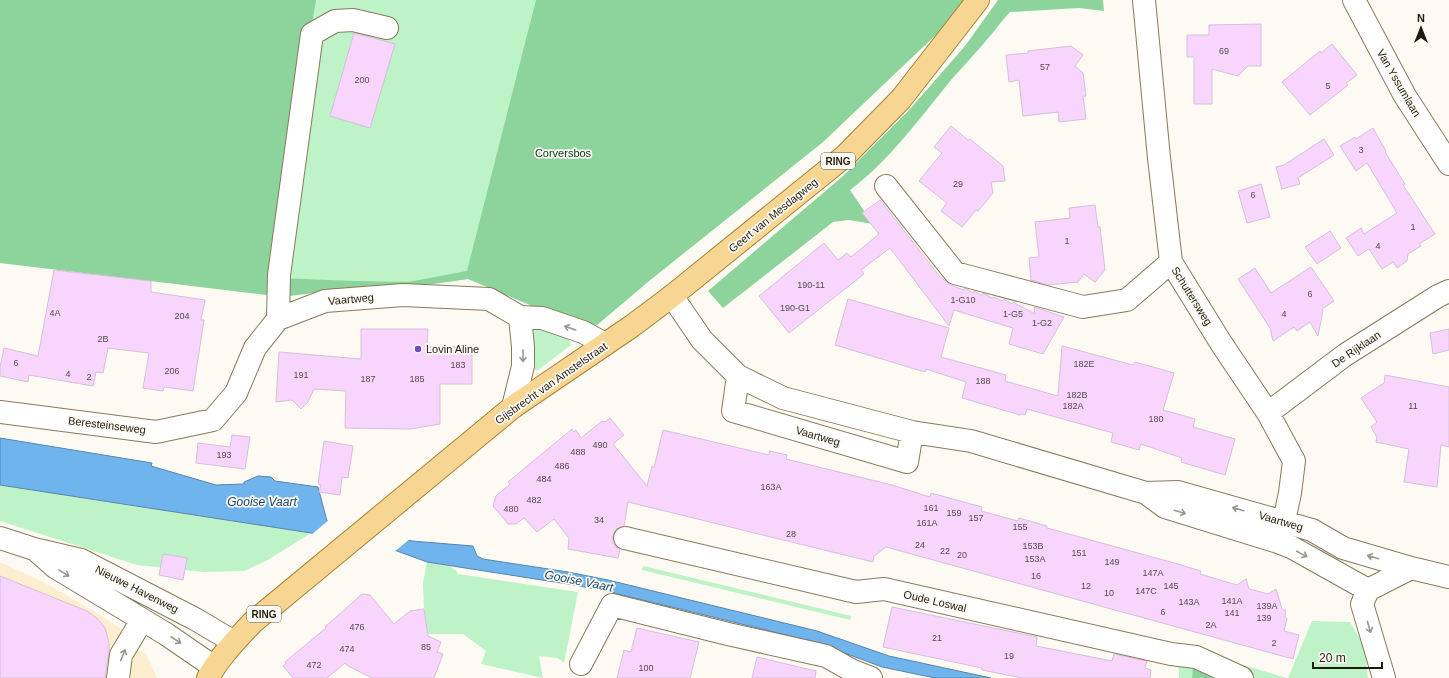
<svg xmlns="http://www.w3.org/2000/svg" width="1449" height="678" font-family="Helvetica,sans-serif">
  <rect width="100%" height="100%" fill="#fdfaf3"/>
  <path fill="#fdeecf" d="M0,562L43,582L92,610L143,643L138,649L146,654L157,678H0Z"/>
  <path fill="#bdf3c6" d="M0,0H968L823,142L649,281L597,325L542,310L468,279L405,288L0,263Z
    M531,322L569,340L571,343V345L538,370H536L534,368C534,352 531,337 531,322Z
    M0,485L311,533L266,561L244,571L204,572L137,565L0,521Z
    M427,562L450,566L454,570H456L458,574L578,592L564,663L558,658L539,656L543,678L481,664L486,651L463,634H428L424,609L423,583Z
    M643,566L851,616L850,620L642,570Z
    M1312,621L1350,622L1365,648L1368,678H1288Z
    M1178,646L1287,678H1179Z"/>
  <path fill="#8cd49b" d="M0,0H316L295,123L277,278L354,281L408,282L467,271L536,0H968L960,12L823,142L649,281L597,325L542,310L468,279L405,288H353L282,297L0,263Z
    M998,0H1103L1104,11L1079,8L1010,12C1002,20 997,28 990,36C978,51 964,65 951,80C920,118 890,160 850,190L873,224L849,220L833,222L723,308L708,291L843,176L910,109L965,46Z
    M1193,666L1222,678H1192Z"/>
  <path fill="#6fb4ed" stroke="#5786aa" d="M0,438L152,463L151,466L216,485L244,484V482L258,476L271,477L275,481L318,487L327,521L412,541L473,546L477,556L483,559L568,572L608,580L817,631L889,656L991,678H935L882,667L815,642L606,591L574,585L427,562L397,551L311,533L0,485Z"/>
  <path fill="#fdfaf3" d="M330,519L411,538L394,552L311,535Z"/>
  <path fill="#f8d5fd" stroke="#d6bfda" d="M1261,24V66H1248L1238,76L1212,69V104H1194V57H1187V35H1209V25Z
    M354,33L395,44L370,128L330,116Z
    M1332,44L1357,75L1346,83L1348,85L1310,115L1282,82L1320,51L1321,53Z
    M1071,46L1083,55L1075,66L1083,73L1086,96H1083L1086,119L1059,122L1058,112L1023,116L1019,80L1009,82L1006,55L1028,53V51Z
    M951,126L968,140L970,139L1003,166L1005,181L991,182L993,193L978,211L976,210L962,227L941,211L947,203L919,181L942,153L934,147Z
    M1373,128L1386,151L1385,152L1405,184L1403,185L1435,234L1419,244L1421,246L1408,254L1407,261L1397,268L1393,262L1382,269L1369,249L1358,256L1346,238L1361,228L1364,234L1397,213L1367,163L1356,171L1340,146L1355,137L1356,139Z
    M1324,139L1334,155L1298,178L1300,184L1282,189L1276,167L1284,165Z
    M1261,184L1270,217L1247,223L1238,191Z
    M880,200L940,277L951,285L963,290L965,288L973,293L974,291L982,295L983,293L992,298L994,297L1002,301L1004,299L1012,304L1013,302L1035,314L1034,307L1064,317L1043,354L1009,344L1013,328L993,322L954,310L949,326L890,248L861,270L864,274L789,333L759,296L824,243L838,260L847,253L851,257L879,234L862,213Z
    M1095,205L1098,227H1100L1105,270L1095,282L1084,274L1078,282L1048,285L1031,280L1029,258L1039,257L1035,222L1070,218L1069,208Z
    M1330,231L1341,248L1317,264L1305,247Z
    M1311,267L1334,301L1322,309L1323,311L1318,336L1310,322L1297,331L1294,327L1273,341L1270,328L1238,279L1255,268L1271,293Z
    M54,270L151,281V292L205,300L201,320H204L193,391L164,387L163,391L143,388L149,353L108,348L103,373L96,372L93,386L29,375L28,382L0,376V367L4,348L38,356Z
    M848,299L949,328L941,357L1006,375L1005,381L1058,396L1062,346L1133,365L1135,362L1174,373L1163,410L1195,419L1193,427L1235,439L1225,475L1181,462L1182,458L1141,444L1139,450L1111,442L1113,433L1027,409L1025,415L1021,414L1020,415L962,398L966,382L926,369L925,372L835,345Z
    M361,329H428L427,347L472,346V384H440V424L410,429L345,428L346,391L314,389L308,402L301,409L292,400L276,402L279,352L361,359Z
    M1449,329V350L1433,354L1430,333Z
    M1385,375L1449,387V447L1441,445L1437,487L1404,482L1409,449L1376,442L1377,437L1371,427L1377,422L1361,398L1384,383Z
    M610,418L624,435L613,444L647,486L652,466L654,468L663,430L769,455L770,451L787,455L786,459L892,485L930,497L931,493L982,507L981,511L1018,521L1019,518L1047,526V528L1178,564L1201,571L1200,574L1237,585L1246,579L1249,589L1268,594L1276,589L1282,609L1286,611L1285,616L1287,619L1284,631L1299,635L1293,659L886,547L874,556L873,562L628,502L624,526L616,529L613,536V542L616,547L620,549L618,558L568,549L569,538L554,519L537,532L524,518L516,524H508L493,506L496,496L510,484L508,482L572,429L574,432L576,430L581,438L602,421L605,422Z
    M232,435L250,437L245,469L196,463L198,443L230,447Z
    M324,441L353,446L348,478L342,477L340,495L319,492L321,485L318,484Z
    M163,554L187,558L183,580L159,575Z
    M0,576L87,611L98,619L105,628L109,643V651L105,678H0Z
    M362,594L370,595L394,624L410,611L424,609L428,636L441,642L437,652L443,654L434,678H372L348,666L345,663L327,678H293L283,666L286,664L285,662L326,628L325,627Z
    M892,607L1037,637L1036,646L1112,661L1114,654L1147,661L1145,668L1151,670L1150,678H1022L982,670V668L883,647Z
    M637,628L699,642L690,678H617L624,650L631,652Z
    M757,657L816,671L815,678H752Z"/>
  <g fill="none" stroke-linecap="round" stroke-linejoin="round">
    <defs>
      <path id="minor" d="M1144,0L1159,158L1171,262L1221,343L1268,413L1294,461L1290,493L1284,521
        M1354,0L1405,96L1449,164
        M886,186L955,273L1083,307L1127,300L1171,262
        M672,296L702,340L738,376L783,398L912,432L971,441L1146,493L1178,492L1312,530L1343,548L1411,568
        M278,319L279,275L312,34L335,21L353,20L387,28
        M738,376L733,411L907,462L912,432
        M513,407L523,366V347L520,317
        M0,412L156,432L213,420L236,393L255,348L278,319L325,301L403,295L489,299L520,317L542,318L583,332L605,344
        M1268,413L1345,355L1438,296L1449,291
        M1146,493L1165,507L1278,542L1291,547L1368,590
        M0,538L34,549L81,560L195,619L234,642
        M625,538L856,592L884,589L1171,654L1196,657L1242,678
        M38,552L55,567L166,634L214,667
        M581,664L612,605L728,634L826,656L853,671L871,678
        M118,678L121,655L142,620
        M1384,678L1362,604L1368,590L1411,568L1449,577"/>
      <path id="major" d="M208,678C219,657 237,639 253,622L513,407L632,326L672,296L845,156L901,99L978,0"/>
    </defs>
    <use href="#minor" stroke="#887a5d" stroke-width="24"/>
    <use href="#major" stroke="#a78335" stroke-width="24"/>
    <use href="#minor" stroke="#fff" stroke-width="22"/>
    <use href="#major" stroke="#f6d692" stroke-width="22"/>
  </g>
  <defs><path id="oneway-shaft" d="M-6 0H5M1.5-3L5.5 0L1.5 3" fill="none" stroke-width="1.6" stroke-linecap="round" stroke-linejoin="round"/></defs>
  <g stroke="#9b9893">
    <use href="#oneway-shaft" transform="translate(570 328) rotate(-161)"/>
    <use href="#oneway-shaft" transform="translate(523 356) rotate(90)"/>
    <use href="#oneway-shaft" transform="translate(1238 509) rotate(-164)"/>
    <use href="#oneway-shaft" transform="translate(1180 512) rotate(17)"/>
    <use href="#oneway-shaft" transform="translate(1302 554) rotate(28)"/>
    <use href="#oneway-shaft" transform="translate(1373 557) rotate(-164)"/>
    <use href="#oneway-shaft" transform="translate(64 573) rotate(31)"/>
    <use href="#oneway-shaft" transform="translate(1369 627) rotate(74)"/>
    <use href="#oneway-shaft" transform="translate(176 640) rotate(33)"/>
    <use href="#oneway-shaft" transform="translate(123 655) rotate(-68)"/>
  </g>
  <circle fill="#6c4dc6" stroke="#fdfaf3" stroke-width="1.5" cx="418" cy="349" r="4"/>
  <g text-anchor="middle" stroke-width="3.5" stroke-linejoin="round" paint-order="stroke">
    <g font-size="9" fill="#564a4a">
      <text x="1224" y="54">69</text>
      <text x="1045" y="70">57</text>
      <text x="362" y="83">200</text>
      <text x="1328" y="89">5</text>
      <text x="1361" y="153">3</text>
      <text x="958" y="187">29</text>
      <text x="1253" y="198">6</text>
      <text x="1413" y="230">1</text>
      <text x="1067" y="244">1</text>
      <text x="1378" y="249">4</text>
      <text x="811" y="288">190-11</text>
      <text x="1310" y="297">6</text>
      <text x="963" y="303">1-G10</text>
      <text x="795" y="311">190-G1</text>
      <text x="55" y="316">4A</text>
      <text x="1013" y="317">1-G5</text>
      <text x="1284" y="317">4</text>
      <text x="182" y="319">204</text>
      <text x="1042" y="326">1-G2</text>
      <text x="103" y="342">2B</text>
      <text x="16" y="366">6</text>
      <text x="1084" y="367">182E</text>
      <text x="458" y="368">183</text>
      <text x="172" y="374">206</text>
      <text x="68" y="377">4</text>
      <text x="301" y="378">191</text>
      <text x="89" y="380">2</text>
      <text x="368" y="382">187</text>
      <text x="417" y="382">185</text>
      <text x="983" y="384">188</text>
      <text x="1077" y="398">182B</text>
      <text x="1073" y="409">182A</text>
      <text x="1413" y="409">11</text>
      <text x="1156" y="422">180</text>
      <text x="600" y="448">490</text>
      <text x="578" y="455">488</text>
      <text x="224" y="458">193</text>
      <text x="562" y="469">486</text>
      <text x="544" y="482">484</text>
      <text x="771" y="490">163A</text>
      <text x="534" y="503">482</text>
      <text x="931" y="511">161</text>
      <text x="511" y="512">480</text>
      <text x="954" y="516">159</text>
      <text x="976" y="521">157</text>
      <text x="599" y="523">34</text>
      <text x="927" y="526">161A</text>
      <text x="1020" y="530">155</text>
      <text x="791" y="537">28</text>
      <text x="920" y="548">24</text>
      <text x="1033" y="549">153B</text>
      <text x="945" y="554">22</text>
      <text x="1079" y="556">151</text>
      <text x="962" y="558">20</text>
      <text x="1035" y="562">153A</text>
      <text x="1112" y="565">149</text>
      <text x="1153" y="576">147A</text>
      <text x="1036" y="579">16</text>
      <text x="1086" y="589">12</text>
      <text x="1171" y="589">145</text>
      <text x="1146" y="594">147C</text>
      <text x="1109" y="596">10</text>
      <text x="1232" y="604">141A</text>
      <text x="1189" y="605">143A</text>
      <text x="1267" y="609">139A</text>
      <text x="1163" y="615">6</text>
      <text x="1232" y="616">141</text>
      <text x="1264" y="621">139</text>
      <text x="1211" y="628">2A</text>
      <text x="357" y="630">476</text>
      <text x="937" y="641">21</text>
      <text x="1274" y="646">2</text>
      <text x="426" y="650">85</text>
      <text x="347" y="652">474</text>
      <text x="1009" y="659">19</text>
      <text x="314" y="668">472</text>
      <text x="646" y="671">100</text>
    </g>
    <g fill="#fdfaf3" stroke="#625e53" stroke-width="1">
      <rect x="821" y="153" width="34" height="16" rx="3"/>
      <rect x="247" y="606" width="34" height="16" rx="3"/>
    </g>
    <g font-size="10" font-weight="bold" fill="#201b0f">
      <text x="838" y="165">RING</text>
      <text x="264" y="618">RING</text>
    </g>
    <g font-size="11" fill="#201b0f" stroke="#fdfaf3">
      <text transform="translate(1399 83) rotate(60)" y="4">Van Yssumlaan</text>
      <text transform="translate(773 215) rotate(-39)" y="4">Geert van Mesdagweg</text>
      <text transform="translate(1192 296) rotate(58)" y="4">Schuttersweg</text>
      <text transform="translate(351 299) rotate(-5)" y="4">Vaartweg</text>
      <text transform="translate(1356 349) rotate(-34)" y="4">De Rijklaan</text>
      <text transform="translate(551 383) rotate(-35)" y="4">Gijsbrecht van Amstelstraat</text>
      <text transform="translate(107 425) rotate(7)" y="4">Beresteinseweg</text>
      <text transform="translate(818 436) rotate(16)" y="4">Vaartweg</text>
      <text transform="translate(1281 521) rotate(16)" y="4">Vaartweg</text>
      <text transform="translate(137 589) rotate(27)" y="4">Nieuwe Havenweg</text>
      <text transform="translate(935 601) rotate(13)" y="4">Oude Loswal</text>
    </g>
    <g font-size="11" fill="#003915" stroke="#fdfaf3">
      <text x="563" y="157">Corversbos</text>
    </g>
    <g font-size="11" fill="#201b0f" stroke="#fdfaf3" text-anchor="start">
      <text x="426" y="353">Lovin Aline</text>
    </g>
    <g font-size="12" font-style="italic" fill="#12466c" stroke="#fdfaf3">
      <text x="262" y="506">Gooise Vaart</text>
      <text transform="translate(579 581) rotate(11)" y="4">Gooise Vaart</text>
    </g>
  </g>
  <g transform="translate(1421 28)" stroke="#fdfaf3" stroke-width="3" paint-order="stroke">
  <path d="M0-3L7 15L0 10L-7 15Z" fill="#201b0f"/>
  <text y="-6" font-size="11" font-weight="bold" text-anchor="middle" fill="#201b0f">N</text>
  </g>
  <path d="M1313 662v6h69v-6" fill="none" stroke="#201b0f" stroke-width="2"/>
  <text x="1319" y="662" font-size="12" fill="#201b0f" stroke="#fdfaf3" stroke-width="3" paint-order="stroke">20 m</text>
</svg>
